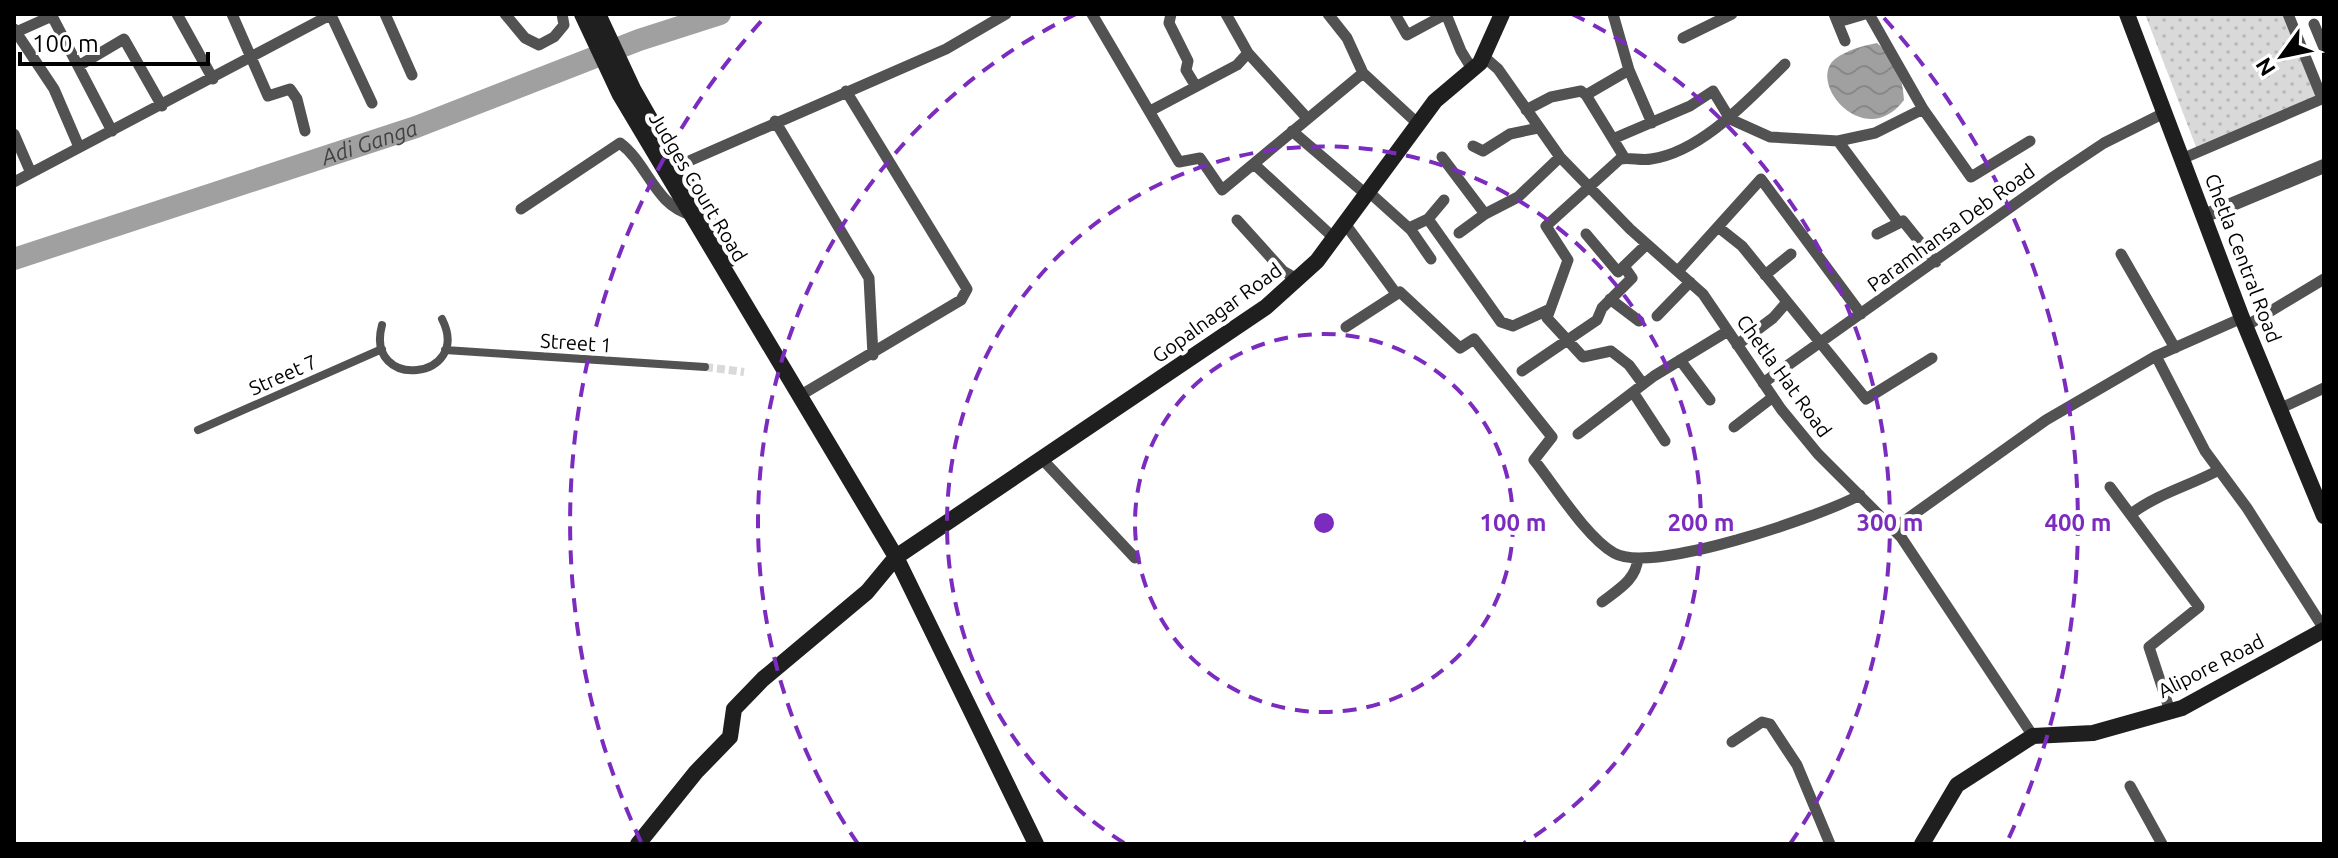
<svg xmlns="http://www.w3.org/2000/svg" width="2338" height="858" font-family="Ubuntu,sans-serif">
  <defs>
    <pattern id="grass-dots" width="8" height="8" patternUnits="userSpaceOnUse" patternTransform="scale(2)"><rect width="8" height="8" fill="#d9d9d9"/><path d="M2 2h.1M6 6h.1" fill="none" stroke="#b8b8b8" stroke-width="1.8" stroke-linecap="round"/></pattern>
    <pattern id="water-waves" width="16" height="10" patternUnits="userSpaceOnUse" patternTransform="scale(2)"><rect width="16" height="10" fill="#a0a0a0"/><path d="M0 5q4-4 8 0t8 0" fill="none" stroke="#888"/></pattern>
  </defs>
  <rect width="100%" height="100%" fill="#fff"/>
  <path fill="url(#grass-dots)" d="M2145,14H2285L2319,96L2198,152Z"/>
  <path fill="url(#water-waves)" d="M1877,43C1896,59 1902,75 1904,100C1865,152 1806,83 1835,59C1847,50 1862,46 1877,43Z"/>
  <g fill="none" stroke-linecap="round" stroke-linejoin="round">
    <path stroke="#a0a0a0" stroke-width="22" id="s1" d="M14,259L416,127L639,40L720,14"/>
    <path stroke="#d9d9d9" stroke-width="8" stroke-dasharray="8 4" stroke-linecap="butt" d="M705,367L744,372"/>
    <path stroke="#525252" stroke-width="8" d="M382,325C364,392 473,380 442,319
      M445,350L705,367
      M198,430L382,349"/>
    <path stroke="#525252" stroke-width="11" d="M177,14L213,79
      M232,14L268,96L290,89L297,99L305,131
      M385,14L412,75
      M505,14L525,38L539,45L554,37L564,25L562,14
      M1092,14L1179,162L1200,158L1222,190L1363,73L1416,122
      M1171,14L1169,23L1188,61L1186,70L1195,85
      M1226,14L1248,53L1307,118
      M1328,14L1347,38L1363,73
      M1395,14L1407,35L1446,14
      M1446,14L1461,51L1472,69
      M1613,14L1629,70L1652,123
      M1834,14L1845,41
      M1869,14L1923,109
      M2288,14L2322,98
      M331,15L372,103
      M1838,22L1865,14
      M2314,24L2324,48
      M14,29L54,89L79,147
      M14,33L52,16L112,131
      M1683,38L1732,14
      M1483,56L1498,69L1560,157L1630,229L1703,294L1781,409L1818,454L1901,537L2033,736
      M80,65L124,39L162,106
      M1586,95L1624,157
      M1526,110L1551,97L1581,91L1586,95L1629,70
      M1150,111L1237,65L1248,53
      M775,121L869,278L873,355
      M1292,131L1368,196
      M14,134L31,173
      M1615,138L1690,106L1713,91L1730,119L1770,137L1838,141L1875,133L1923,109L1971,177L2030,141
      M1838,141L1899,223
      M1473,146L1483,151L1510,134L1538,128
      M1442,157L1485,214
      M2184,158L2324,98
      M1254,164L1335,239
      M673,168L946,49L1006,14
      M14,182L332,14
      M1370,193L1411,230L1431,259
      M521,209L620,143C648,164 655,206 692,215
      M1428,219L1501,322L1513,326L1550,309
      M1237,220L1283,271L1297,279
      M1346,225L1395,292
      M1718,227L1742,246L1866,399L1932,358
      M1409,228L1428,219L1444,200
      M1459,233L1485,214L1518,197L1560,157
      M1586,234L1618,272L1647,244
      M1877,234L1903,221L1936,262
      M2121,254L2175,348
      M1678,271L1761,179L1861,314
      M1765,275L1791,254
      M1610,299L1639,321
      M1657,316L1690,282
      M2246,326L2324,279
      M1346,327L1400,292L1460,348L1474,339L1552,437L1534,460C1555,486 1586,537 1614,553C1651,575 1821,516 1860,495
      M1737,345L1773,318L1787,302
      M2156,356L2205,451L2247,508L2324,629
      M1680,360L1710,400
      M1522,371L1597,320L1602,308L1632,278L1625,268
      M1763,383L2053,177L2104,143L2166,112
      M1643,384L1629,365L1611,351L1583,357L1547,318L1568,260L1546,226L1620,159C1630,157 1641,161 1651,159C1702,152 1750,98 1785,64
      M806,392L961,300L967,289L846,91
      M1633,392L1665,441
      M2279,409L2324,388
      M1734,427L1773,397
      M1578,434L1654,376L1728,331
      M1042,459L1135,558
      M2110,487L2199,607L2149,647L2170,711
      M2131,514C2159,493 2189,486 2219,470
      M1893,529L2046,420L2156,356L2242,318
      M1602,602C1619,589 1636,580 1638,558
      M1732,742L1762,722L1770,724L1797,765L1830,844
      M2130,786L2162,844"/>
    <path stroke="#525252" stroke-width="14" d="M2204,216L2324,166"/>
    <path stroke="#1f1f1f" stroke-width="16" d="M582,14L620,95L896,557L1036,844
      M598,14L633,89L730,259
      M2127,14L2242,318L2324,516
      M638,844L696,772L730,737L734,709L763,679L867,592L896,557L1266,307L1317,261L1435,101L1480,63L1502,14
      M1922,844L1957,785L2033,736L2093,733L2182,708L2324,630"/>
  </g>
  <g fill="none" stroke="#7b2cbf" stroke-width="4" stroke-dasharray="14 10">
    <circle cx="1324" cy="523" r="189"/>
    <path d="M1124 843A377 377 0 1 1 1524 843"/>
    <path d="M858 844A566 566 0 0 1 1076 14M1572 14A566 566 0 0 1 1790 844"/>
    <path d="M641 842A754 754 0 0 1 764 18M1884 18A754 754 0 0 1 2007 842"/>
  </g>
  <g text-anchor="middle" stroke-width="8" stroke-linejoin="round" paint-order="stroke">
    <g font-size="20" fill="#000" stroke="#fff">
      <text transform="translate(698 187) rotate(59)" y="7">Judges Court Road</text>
      <text transform="translate(1951 228) rotate(-36)" y="7">Paramhansa Deb Road</text>
      <text transform="translate(2243 258) rotate(69)" y="7">Chetla Central Road</text>
      <text transform="translate(1217 313) rotate(-36)" y="7">Gopalnagar Road</text>
      <text transform="translate(576 343) rotate(4)" y="7">Street 1</text>
      <text transform="translate(283 375) rotate(-24)" y="7">Street 7</text>
      <text transform="translate(1784 376) rotate(54)" y="7">Chetla Hat Road</text>
      <text transform="translate(2211 666) rotate(-27)" y="7">Alipore Road</text>
    </g>
    <g font-size="22" font-style="italic" fill="#414141" stroke="#fff">
      <text dy="8" stroke="none"><textPath href="#s1" startOffset="374">Adi Ganga</textPath></text>
    </g>
  </g>
  <circle cx="1324" cy="523" r="12" fill="#7b2cbf" stroke="#fff" stroke-width="4"/>
  <g font-size="24" text-anchor="middle" font-weight="bold" fill="#7b2cbf" stroke="#fff" stroke-width="8" stroke-linejoin="round" paint-order="stroke">
    <text x="1513" y="531">100 m</text>
    <text x="1701" y="531">200 m</text>
    <text x="1890" y="531">300 m</text>
    <text x="2078" y="531">400 m</text>
  </g>
  <rect width="2338" height="858" fill="none" stroke="#000000" stroke-width="32"/>
  <g transform="translate(2282 56) rotate(237)" stroke="#ffffff" stroke-width="6" paint-order="stroke">
  <path d="M0-6L14 30L0 20L-14 30Z" fill="#000000"/>
  <text y="-12" font-size="22" font-weight="bold" text-anchor="middle" fill="#000000">N</text>
  </g>
  <path d="M20 52v12h188v-12" fill="none" stroke="#000000" stroke-width="4"/>
  <text x="32" y="52" font-size="24" fill="#000000" stroke="#ffffff" stroke-width="6" paint-order="stroke">100 m</text>
</svg>
